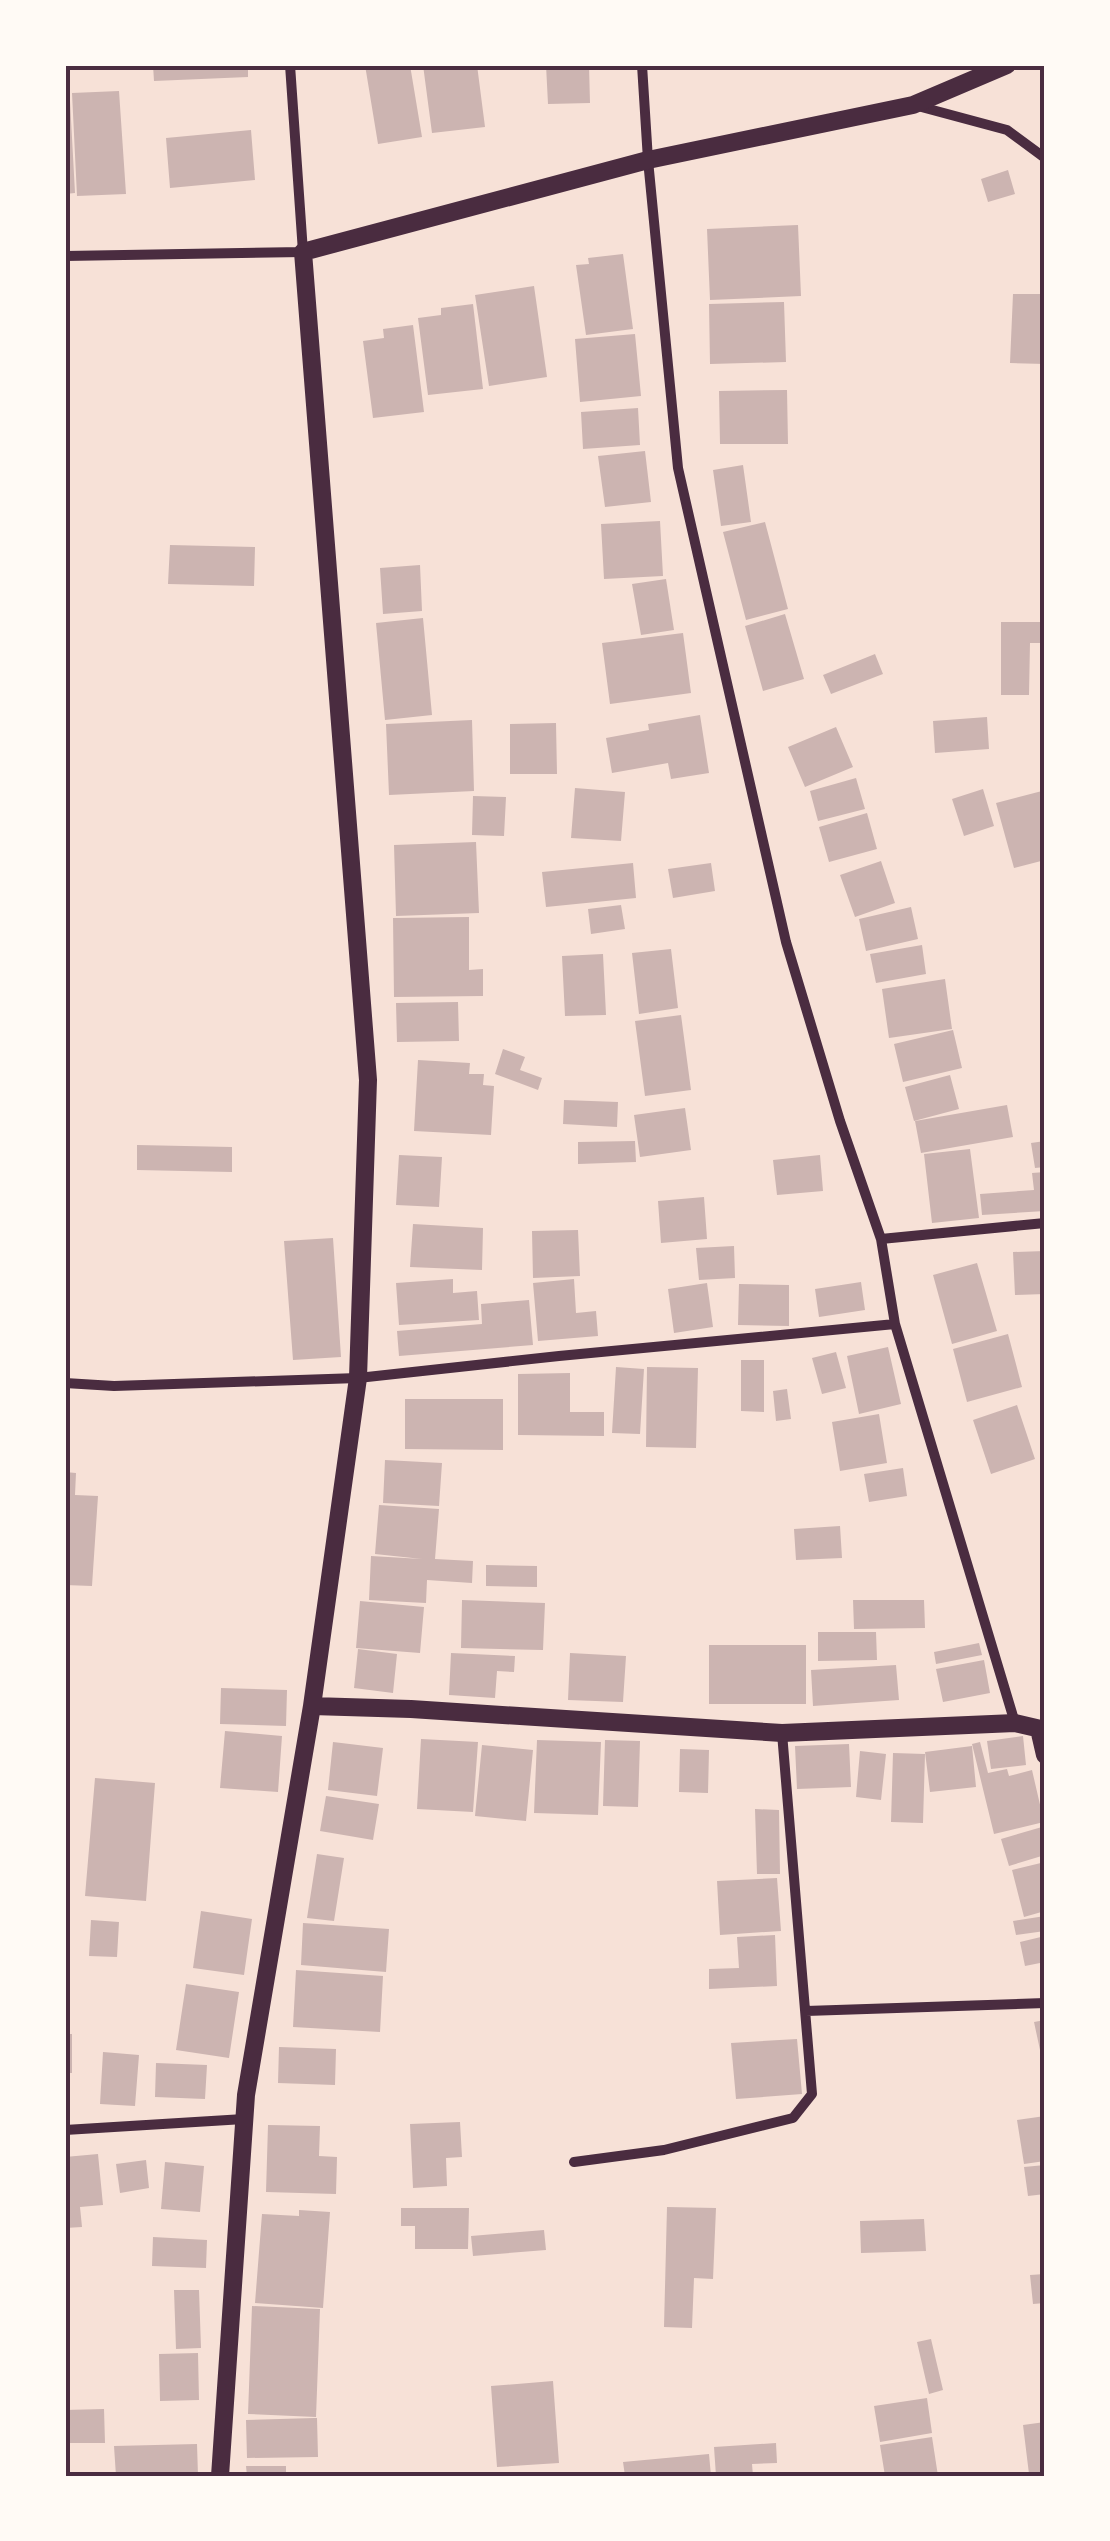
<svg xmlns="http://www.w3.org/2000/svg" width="1110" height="2541" font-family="'Roboto Serif',serif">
  <rect width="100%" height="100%" fill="#f7e1d7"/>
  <path fill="#ccb4b1" d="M153,65H248V77L154,81Z
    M365,65H410L422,137L378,144Z
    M423,65H477L485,127L432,133Z
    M546,65H589L590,103L548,104Z
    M119,91L126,194L77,196L72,93Z
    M65,101H70L75,193L65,194Z
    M251,130L255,180L170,188L166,138Z
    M1008,170L1015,194L988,202L981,179Z
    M798,225L801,296L710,300L707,229Z
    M623,254L633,329L586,335L576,265L589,264L588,258Z
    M534,286L547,377L489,386L475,295Z
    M1013,294H1045V364L1010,363Z
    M784,302L786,362L710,364L709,304Z
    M473,304L483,389L428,395L418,318L441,315V308Z
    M413,325L424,412L373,418L363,341L384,338L383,329Z
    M635,334L641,396L580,402L575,339Z
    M787,390L788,444H720L719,391Z
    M638,408L640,445L583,449L581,412Z
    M645,451L651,502L605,507L598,456Z
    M743,465L751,522L721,526L713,470Z
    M660,521L663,576L604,579L601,524Z
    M765,522L788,609L746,620L723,532Z
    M170,545L255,547L254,586L168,584Z
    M420,565L422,611L383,614L380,568Z
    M666,579L674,630L641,635L632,584Z
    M785,614L804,679L763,691L745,626Z
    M423,618L432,715L385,720L376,623Z
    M1001,622H1045V643H1030L1029,695H1001Z
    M683,633L691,693L610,704L602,643Z
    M875,654L883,674L831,694L823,675Z
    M700,715L709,773L671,779L668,763L612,773L606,738L649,730L648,724Z
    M987,717L989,749L935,753L933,721Z
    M472,720L474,791L389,795L386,724Z
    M556,723L557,774H510V724Z
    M836,727L853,767L805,787L788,747Z
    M856,778L865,809L818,821L810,791Z
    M575,788L625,792L621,841L571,838Z
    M983,789L994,826L964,836L952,799Z
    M1042,791L1045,800V860L1014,868L996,803Z
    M473,796L506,797L504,836L472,835Z
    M867,813L877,849L829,862L819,827Z
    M476,842L479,913L396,916L394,845Z
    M881,861L895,903L855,917L840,875Z
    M633,863L636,898L546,907L542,872Z
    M711,863L715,891L673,898L668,869Z
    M621,905L625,929L591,934L588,909Z
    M911,907L918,939L866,951L859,919Z
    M469,917V970L483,969V996L394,997L393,918Z
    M922,945L926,974L876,983L870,954Z
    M671,949L678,1008L639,1014L632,953Z
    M603,954L606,1015L565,1016L562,956Z
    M945,979L952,1029L889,1038L882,989Z
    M458,1002L459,1041L397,1042L396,1003Z
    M681,1015L691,1090L645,1096L635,1021Z
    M953,1030L962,1068L903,1082L894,1044Z
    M503,1049L525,1057L520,1070L542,1078L538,1090L495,1074Z
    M418,1060L470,1063L469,1074H484L483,1085L494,1086L491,1135L414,1131Z
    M950,1075L959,1109L914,1121L905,1087Z
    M564,1100L618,1102L617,1127L563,1124Z
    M1007,1105L1013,1137L921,1153L915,1121Z
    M685,1108L691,1150L640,1157L634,1115Z
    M635,1141L636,1162L578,1164V1142Z
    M1045,1141V1167L1035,1168L1031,1143Z
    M137,1145L232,1147V1172L137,1170Z
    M970,1149L979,1218L932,1223L924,1154Z
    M399,1155L442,1157L439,1207L396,1205Z
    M820,1155L823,1191L777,1195L773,1160Z
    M1045,1172V1211L982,1215L980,1194L1034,1190L1032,1173Z
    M704,1197L707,1239L661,1243L658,1201Z
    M413,1224L483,1228L482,1270L410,1267Z
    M578,1230L580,1276L533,1278L532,1231Z
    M333,1238L341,1357L293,1360L284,1241Z
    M734,1246L735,1278L699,1280L696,1248Z
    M1045,1251V1294L1015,1295L1013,1252Z
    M977,1263L997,1331L952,1344L933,1275Z
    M453,1279V1293L477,1291L479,1320L399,1325L396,1283Z
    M574,1279L576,1313L596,1311L598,1336L538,1341L533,1283Z
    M861,1282L865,1310L819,1317L815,1289Z
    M707,1283L713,1327L674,1333L668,1289Z
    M739,1284L789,1285V1326L738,1325Z
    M529,1300L533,1345L399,1356L397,1331L482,1324L481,1304Z
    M1008,1334L1022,1387L967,1402L953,1349Z
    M888,1347L901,1404L859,1414L847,1356Z
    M836,1352L846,1388L822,1394L812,1358Z
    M741,1360H764V1412L741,1411Z
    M616,1367L644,1369L640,1434L612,1433Z
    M647,1367L698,1368L696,1448L646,1447Z
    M570,1373V1412H604V1436L518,1435V1374Z
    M787,1389L791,1419L776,1421L773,1391Z
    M405,1399H503V1450L405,1449Z
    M1017,1405L1035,1459L991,1474L973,1420Z
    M879,1414L887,1463L840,1471L832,1422Z
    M385,1460L442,1463L439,1506L383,1503Z
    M903,1468L907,1496L869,1502L864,1474Z
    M65,1472L76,1473L75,1495L98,1496L92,1586L65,1585Z
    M379,1505L439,1509L435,1559L473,1561L472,1583L427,1580L426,1603L369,1600L371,1556L422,1559L375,1554Z
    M840,1526L842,1558L796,1560L794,1529Z
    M486,1565L537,1566V1587L486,1586Z
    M462,1600L545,1603L543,1650L461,1648Z
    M853,1600H924L925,1628L854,1629Z
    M360,1601L424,1607L420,1653L356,1648Z
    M818,1632H876L877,1660L818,1661Z
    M979,1643L982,1655L936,1664L934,1652Z
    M709,1645H806V1704H709Z
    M358,1649L397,1654L393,1693L354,1688Z
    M451,1653L515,1656L514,1672L497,1671L495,1698L449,1695Z
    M570,1653L626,1656L623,1702L568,1700Z
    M984,1660L990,1693L943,1702L936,1669Z
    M896,1665L899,1700L813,1706L811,1670Z
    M221,1688L287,1690L286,1726L220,1724Z
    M225,1731L282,1736L278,1792L220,1788Z
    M1023,1736L1026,1765L991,1769L987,1741Z
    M421,1739L478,1742L473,1812L417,1809Z
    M537,1740L601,1742L598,1815L534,1813Z
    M605,1740L640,1741L638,1807L603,1806Z
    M333,1742L383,1748L377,1796L328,1790Z
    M980,1742L988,1773L1007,1769L1009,1776L1032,1770L1044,1822L994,1834L972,1744Z
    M849,1744L851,1787L797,1789L795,1746Z
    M482,1745L533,1750L526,1821L475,1816Z
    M972,1746L976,1787L930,1792L925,1752Z
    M680,1749L709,1750L708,1793L679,1792Z
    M860,1751L886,1754L881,1800L856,1797Z
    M893,1753L925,1754L923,1823L891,1822Z
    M95,1778L155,1783L146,1901L85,1896Z
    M326,1796L379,1804L373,1840L320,1831Z
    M755,1809L779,1810L780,1874H757Z
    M1042,1827L1045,1837V1855L1009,1866L1001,1839Z
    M317,1854L344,1858L334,1921L307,1918Z
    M1045,1862V1911L1024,1917L1012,1870Z
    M777,1878L781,1931L720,1935L717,1881Z
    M201,1911L252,1919L244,1975L193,1968Z
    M1045,1916V1931L1016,1935L1013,1921Z
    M91,1920L119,1922L117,1957L89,1956Z
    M303,1923L389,1929L386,1972L301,1965Z
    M775,1935L777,1986L709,1989V1969L739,1968L737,1937Z
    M1045,1936V1962L1025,1966L1020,1942Z
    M296,1970L383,1976L380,2032L293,2027Z
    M186,1984L239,1992L229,2058L176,2050Z
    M1045,2020V2064H1043L1034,2022Z
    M65,2034H72V2073H65Z
    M797,2039L802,2094L736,2099L731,2043Z
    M279,2047L336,2049L335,2085L278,2083Z
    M103,2052L139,2055L135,2106L100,2104Z
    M156,2063L207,2065L205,2099L155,2097Z
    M1045,2116V2161L1024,2164L1017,2120Z
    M460,2122L462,2157L446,2158L447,2186L413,2188L410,2124Z
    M268,2125L320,2126L319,2156L337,2157L336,2194L266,2192Z
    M98,2154L103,2205L80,2207L82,2227L65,2228V2157Z
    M146,2160L149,2188L120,2193L116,2164Z
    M165,2162L204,2166L200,2212L161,2209Z
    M1045,2165V2194L1028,2196L1024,2167Z
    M667,2207L716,2208L713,2279L694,2278L692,2328L664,2327Z
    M401,2208H469L468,2249H415V2226H401Z
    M299,2210L330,2212L323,2308L255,2303L262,2214L299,2216Z
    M924,2219L926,2251L861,2253L860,2221Z
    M544,2230L546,2250L473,2256L471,2236Z
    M153,2237L207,2240L206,2268L152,2266Z
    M1045,2274V2303L1033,2304L1030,2275Z
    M174,2290H199L201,2348L176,2349Z
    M252,2306L320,2309L316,2417L248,2414Z
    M931,2339L943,2390L929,2394L917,2342Z
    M198,2353L199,2400L160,2401L159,2354Z
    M553,2381L559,2463L497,2467L491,2386Z
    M927,2398L932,2433L880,2442L874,2406Z
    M104,2409L105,2443H65V2410Z
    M314,2418H317L318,2457L247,2458L246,2420Z
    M1045,2422V2472L1029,2474L1023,2425Z
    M932,2437L938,2476H885L880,2445Z
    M776,2443L777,2463L752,2464L753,2476H716L714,2447Z
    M197,2444L198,2476H116L114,2446Z
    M709,2454L711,2476H625L623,2462Z
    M246,2466H286V2476H247Z"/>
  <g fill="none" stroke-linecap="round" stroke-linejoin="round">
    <path stroke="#4a2c40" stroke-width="10" d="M642,65L648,160L678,468L786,942L840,1121L881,1239L895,1324L1015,1723
      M914,105L1007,130L1045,158
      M65,256L303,252L290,65
      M881,1239L1045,1223
      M65,1383L114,1386L358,1378L559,1356L895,1324
      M806,2011L1045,2003
      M65,2130L244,2119
      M574,2162L664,2150L793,2118L812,2094L782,1733"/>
    <path stroke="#4a2c40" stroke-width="18" d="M312,1706L411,1709L782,1733L1015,1723L1045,1730
      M1039,1729L1045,1755
      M220,2476L246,2095L312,1706L358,1378L368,1080L303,252L648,160L913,105L1007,65"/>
  </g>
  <rect width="1110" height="2541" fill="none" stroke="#fffaf5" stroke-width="135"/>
  <rect x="68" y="68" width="974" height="2406" fill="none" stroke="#4a2c40" stroke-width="4"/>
</svg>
